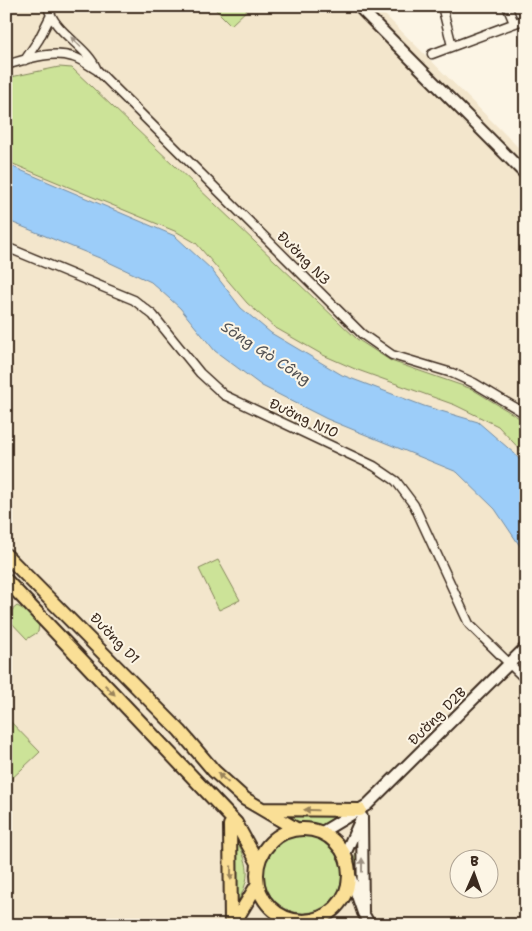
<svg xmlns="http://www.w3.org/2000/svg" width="532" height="931" font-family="'Shantell Sans',sans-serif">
  <rect width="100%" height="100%" fill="#fcf5e5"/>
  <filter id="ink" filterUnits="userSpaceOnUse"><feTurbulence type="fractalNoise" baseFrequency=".02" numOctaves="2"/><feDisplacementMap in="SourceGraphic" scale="10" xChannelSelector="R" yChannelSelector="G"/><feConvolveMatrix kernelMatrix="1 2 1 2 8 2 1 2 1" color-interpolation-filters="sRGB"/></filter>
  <g filter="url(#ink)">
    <path fill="#f3e6cc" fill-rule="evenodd" d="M6,6H376L526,155V925H6ZM460,858H490V888H460Z"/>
    <path fill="#cce398" stroke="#84865b" d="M212,6H251L231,25Z
      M59,67L72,68L357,339L391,361L472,389L526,422V456L498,426L455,405L355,369L323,355L274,327L247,303L196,243L177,232L6,161V78Z
      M218,560L240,600L219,610L199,569Z
      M17,606L23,609L39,625L38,632L27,639L7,618L6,615Z
      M6,717L40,752L6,784Z
      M281,813H349C342,817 334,822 327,824C313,828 293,820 281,813Z
      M264 874a39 39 0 1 1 78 0a39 39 0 1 1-78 0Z
      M236,839C252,870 250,878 235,908Z
      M360,841V890L352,864Z"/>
    <path fill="#9ccdf9" stroke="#758ca1" d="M6,164L175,236L211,269L241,308L271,333L342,375L424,406L478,422L515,454L526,468V555L495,509L457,472L327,419L262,386L215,351L180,308L151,282L102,259L6,220Z"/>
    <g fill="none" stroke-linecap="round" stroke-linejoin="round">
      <defs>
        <path id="minor" d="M48,6C53,33 87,45 97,70
          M442,6L452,46
          M507,6L514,23
          M432,54L526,19
          M25,60L39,39L50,17
          M6,65C27,59 52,50 73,57C81,59 90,66 97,70L362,334L392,355L452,373L474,383L526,414
          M6,247L134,300L153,315L200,373L224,395L374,466L396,481L414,505L469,624L526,680"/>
        <path id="tertiary" d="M358,6L526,175
          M362,817L363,913
          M322,832L367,805L526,647
          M345,854L360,821
          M350,875L363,913L370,925
          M313,921L321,925"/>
        <path id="primary" d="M6,555L180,731L214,771L245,799L296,829
          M6,580L236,823L258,863
          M263,809L360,810
          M230,825L231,925
          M257 875a46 46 0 1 1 92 0a46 46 0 1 1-92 0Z
          M231,925L239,915L257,885"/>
      </defs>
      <use href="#minor" stroke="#3b2a1e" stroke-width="11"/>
      <use href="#tertiary" stroke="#3b2a1e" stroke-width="14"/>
      <use href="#primary" stroke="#3b2a1e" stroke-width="16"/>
      <use href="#minor" stroke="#fcf5e5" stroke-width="8"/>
      <use href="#tertiary" stroke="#fcf5e5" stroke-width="10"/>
      <use href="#primary" stroke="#fadf96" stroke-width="12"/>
    </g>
    <defs><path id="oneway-solid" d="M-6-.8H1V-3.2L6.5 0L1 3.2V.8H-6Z" transform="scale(1.25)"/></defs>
    <g fill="#9c9082">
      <use href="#oneway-solid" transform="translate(76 42) rotate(-135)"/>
      <use href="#oneway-solid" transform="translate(362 865) rotate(-90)"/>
    </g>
    <g fill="#9a845a">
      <use href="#oneway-solid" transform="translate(110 690) rotate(45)"/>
      <use href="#oneway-solid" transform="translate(223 778) rotate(-138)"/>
      <use href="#oneway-solid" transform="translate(311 810) rotate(-179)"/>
      <use href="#oneway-solid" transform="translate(231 873) rotate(91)"/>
    </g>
  </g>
  <g text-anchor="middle" stroke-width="4" stroke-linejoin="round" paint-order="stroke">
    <g font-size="14" fill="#3b2a1e" stroke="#fcf5e5">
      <text transform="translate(304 258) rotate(45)" y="5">Đường N3</text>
      <text transform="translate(304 418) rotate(25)" y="5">Đường N10</text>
      <text transform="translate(115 638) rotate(46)" y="5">Đường D1</text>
      <text transform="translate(437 716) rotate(-45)" y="5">Đường D2B</text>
    </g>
    <g font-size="15" font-style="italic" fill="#535355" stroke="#fcf5e5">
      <text transform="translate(266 353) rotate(33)" y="5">Sông Gò Công</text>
    </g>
  </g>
  <rect width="532" height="931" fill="none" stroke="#fcf5e5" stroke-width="25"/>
  <rect x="12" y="12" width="507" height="906" fill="none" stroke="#3b2a1e" stroke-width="2" filter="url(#ink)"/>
  <g transform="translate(474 874) rotate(2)"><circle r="24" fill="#fcf5e5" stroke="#afa495"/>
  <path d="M0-4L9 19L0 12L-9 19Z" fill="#3b2a1e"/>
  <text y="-8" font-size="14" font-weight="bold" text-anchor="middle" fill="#3b2a1e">B</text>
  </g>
</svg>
